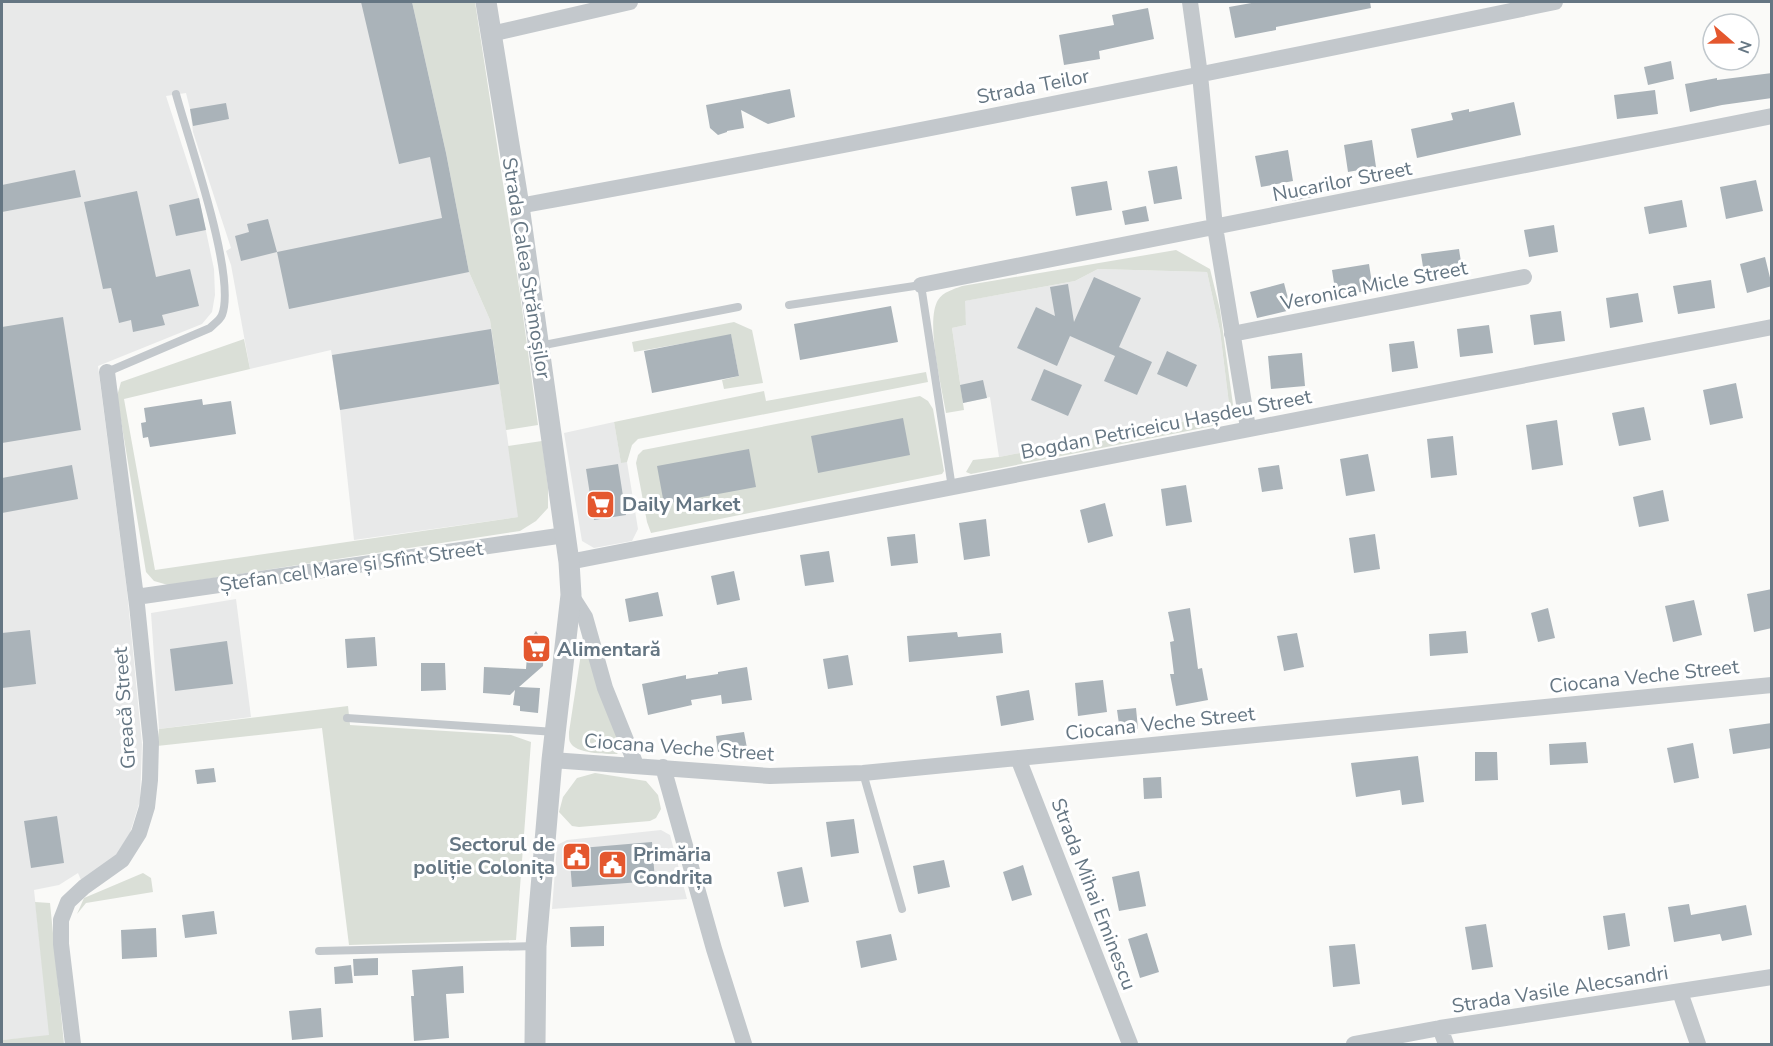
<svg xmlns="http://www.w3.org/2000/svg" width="1773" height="1046" font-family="'Nunito Sans',sans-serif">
  <rect width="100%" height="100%" fill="#fafaf8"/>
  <path fill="#e8e9e9" d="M2,2H412L446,153L469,272L490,320L519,517L354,540L340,410L331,350L250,369L231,265L226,251L231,248L193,132L190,109L186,93L166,96L199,198L214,269L215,295L212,312L202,324L98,366L127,591L142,744L140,801L130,833L115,857L81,880L78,873L59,885L34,890L50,1036L2,1040Z
    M1098,269L1207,272L1220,331L1230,412L999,457L990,397L963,403L952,328L966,325L964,301L1075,281Z
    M614,422L621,462H627L638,529L632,541L594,548L582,541L564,433Z
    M236,599L251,717L159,729L151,613Z
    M661,830L670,835L687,899L552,909L557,845L567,840Z"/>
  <path fill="#dadfd7" d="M412,2H475L520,294L538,425L506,430L490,320L469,272L446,153Z
    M1176,250L1210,269L1220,310L1234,412H1230L1220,331L1207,272L1098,269L1075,281L965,301L966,325L952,328L964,410L946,413C942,387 925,322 938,300C943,292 954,289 962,286Z
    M734,322L752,330L763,383L724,389L722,380L739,376L731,335L634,352L632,342Z
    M244,339L250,369L124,399L155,570L518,517L508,446L542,441L548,487V508L536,521L520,531L168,585L154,581L146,572L117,396L121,382Z
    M926,372L928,382L638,439L632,445L627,462L621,463L614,422L764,391L766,401Z
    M920,396L928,401L933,409L944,471L942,474L651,533L647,522L636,463L638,455L643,450Z
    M1216,415L1218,425L971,474L966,472L973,460L999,457Z
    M584,634L622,748L617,754C606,754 575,754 570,742C569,741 569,734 569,732Z
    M348,706L350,725L511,735L531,742L516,940L349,945L322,728L157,746L159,729Z
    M595,773L646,781L658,795L661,809L656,818L650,821L579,827L572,826L559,812L563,797L577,778Z
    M143,873L151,878L153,892L86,903L77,914L84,898Z
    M35,902L50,903L64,1044H2V1040L49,1035Z"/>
  <path fill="#aab3b9" d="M361,2H412L446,153L469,272L289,309L277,252L442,218L430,157L399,164Z
    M1257,2H1370L1371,8L1276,27V30L1235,38L1229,7Z
    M1148,8L1154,39L1099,51L1100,59L1064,65L1059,35L1114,25L1112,15Z
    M1671,61L1674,79L1648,85L1644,67Z
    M1772,73V98L1722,105L1690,112L1685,84L1717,78V80Z
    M790,89L795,117L768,124L741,110L744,128L727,131V132L718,135L710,128L706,105Z
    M1655,90L1658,114L1617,119L1614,95Z
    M1514,102L1521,135L1417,158L1411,129L1453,120L1451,113L1469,109V112Z
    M226,103L229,119L193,126L190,109Z
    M1372,140L1376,167L1348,172L1344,145Z
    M1288,150L1293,181L1261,187L1255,156Z
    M1177,166L1182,199L1154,204L1148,171Z
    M75,170L81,197L2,212V185Z
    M1756,180L1763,211L1726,219L1720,187Z
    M1107,181L1112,210L1076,216L1071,187Z
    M1310,183L1312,197L1292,201L1289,187Z
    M137,191L156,277L190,269L199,306L162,315L165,325L133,332L131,320L119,323L111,288L103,289L84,202Z
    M199,198L206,230L176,236L169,205Z
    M1682,200L1687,227L1649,234L1644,207Z
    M1146,206L1149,221L1125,225L1122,211Z
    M268,219L277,252L241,261L235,236L249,232L247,224Z
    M1554,225L1558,252L1529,257L1524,230Z
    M1459,249L1463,275L1425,280L1421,254Z
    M1765,257L1772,286L1747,293L1740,264Z
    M1369,264L1373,290L1336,296L1332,270Z
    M1094,277L1141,298L1115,356L1070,336L1057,366L1017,348L1036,307L1055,316L1050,287L1068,284L1074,322Z
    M1711,280L1715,308L1678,314L1673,286Z
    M1284,283L1291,310L1257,318L1250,292Z
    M1638,293L1643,322L1610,328L1606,298Z
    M891,306L898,342L800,360L794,324Z
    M1561,311L1565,341L1534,345L1530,315Z
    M63,317L81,430L2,443V327Z
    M1489,325L1493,353L1460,357L1457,329Z
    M491,329L499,384L340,410L332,355Z
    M731,334L739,376L652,393L644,351Z
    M1414,341L1418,368L1392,372L1389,344Z
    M1119,347L1152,362L1137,395L1104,381Z
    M1167,351L1197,365L1187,387L1157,374Z
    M1302,353L1305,386L1271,389L1268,356Z
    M1044,369L1082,385L1068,416L1031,400Z
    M983,380L987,398L963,403L960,385Z
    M1736,383L1743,418L1710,425L1703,390Z
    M202,399L203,405L231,401L236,434L150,447L148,437L143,438L141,423L146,422L144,408Z
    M1644,407L1651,440L1619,446L1612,413Z
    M903,418L910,455L818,473L811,436Z
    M1557,420L1563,465L1532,470L1526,425Z
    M1453,436L1457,475L1431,478L1427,439Z
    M749,449L756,487L664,504L657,466Z
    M1368,454L1375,491L1346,496L1340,459Z
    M618,464L626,515L594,520L586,469Z
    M72,465L78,499L2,513V478Z
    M1279,465L1283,489L1262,492L1258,468Z
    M1186,485L1192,522L1166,526L1161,489Z
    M1663,490L1669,521L1639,527L1633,497Z
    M1105,503L1113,536L1088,543L1080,510Z
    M986,519L990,556L964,560L959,523Z
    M915,534L918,563L891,566L887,537Z
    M1375,534L1380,569L1354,573L1349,538Z
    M829,551L834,582L805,586L800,555Z
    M734,571L740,600L717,605L711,576Z
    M1772,589V628L1754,632L1747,594Z
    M658,592L663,616L629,622L625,599Z
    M1694,600L1702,635L1673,642L1665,606Z
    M1190,608L1198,669L1202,668L1208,700L1176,706L1170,674H1174L1170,642L1174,641L1168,612Z
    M1548,608L1555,638L1538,642L1531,613Z
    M30,630L36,684L2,688V633Z
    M536,631L544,644L543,666L519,687L540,688L538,713L520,711V706L513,705L515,690L510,695L483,693L484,667L526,669L528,643Z
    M1466,631L1468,653L1430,656L1429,634Z
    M957,632L958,637L1001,633L1003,653L909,662L907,636Z
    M1297,633L1304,667L1284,671L1277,636Z
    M375,637L377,666L347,668L345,639Z
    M227,641L233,684L175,691L170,649Z
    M848,655L853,685L828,689L823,659Z
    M421,663H445L446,690L421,691Z
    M747,667L752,700L722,704L721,695L691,700L692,705L648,715L642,684L686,675V679L718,674V672Z
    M1103,680L1107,712L1078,716L1075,683Z
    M1029,690L1034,720L1001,726L996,696Z
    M1136,708L1138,729L1120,731L1117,710Z
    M1772,723V748L1733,754L1729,729Z
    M744,732L747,748L718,752L716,736Z
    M1586,742L1588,763L1550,765L1549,744Z
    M1693,743L1699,778L1674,783L1667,748Z
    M1475,752H1497L1498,780L1475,781Z
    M1418,756L1424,802L1402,805L1400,790L1356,797L1351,763Z
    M214,768L216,782L197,784L195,770Z
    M1161,777L1162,798L1144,799L1143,778Z
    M57,816L64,863L31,868L24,821Z
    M854,819L859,853L831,857L826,822Z
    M652,842L655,881L572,887L569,849Z
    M944,860L950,887L918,894L913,866Z
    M1023,865L1032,895L1012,901L1003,872Z
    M802,867L809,902L784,907L777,872Z
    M1139,871L1146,906L1119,911L1112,877Z
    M1689,904L1691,915L1746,905L1752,935L1722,941L1720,934L1674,942L1668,907Z
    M214,911L217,934L185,938L182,915Z
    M1625,913L1630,946L1608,950L1603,916Z
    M1486,924L1493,967L1472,970L1465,927Z
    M604,926V946L571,947L570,927Z
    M156,928L157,957L122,959L121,930Z
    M1147,933L1159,972L1140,978L1128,939Z
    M891,934L897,960L861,968L856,941Z
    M1355,944L1360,984L1333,987L1329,946Z
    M378,958V975L354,976L353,959Z
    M351,965L353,983L335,984L334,967Z
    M463,966L464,993L446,994L449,1038L414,1041L411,996H414L412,970Z
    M321,1008L323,1037L292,1040L289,1011Z"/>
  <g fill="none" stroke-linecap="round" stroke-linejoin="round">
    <path stroke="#c3c8cc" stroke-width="8" d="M789,305L921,285L952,488
      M539,346L738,307
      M107,372L210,328C214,324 220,320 222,315C237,276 188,139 176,94
      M347,718L555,732
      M863,773L902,909
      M319,951L536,946"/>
    <path stroke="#c3c8cc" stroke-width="16" d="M1190,2L1200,75L1215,227L1248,428
      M491,34L630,2
      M519,206C865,143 1210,73 1555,2
      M921,285L1772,116
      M1232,334L1524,277
      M569,562C970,485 1371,404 1772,327
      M571,595L585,617L605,688L636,765
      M136,597L565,535
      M1018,758L1130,1044
      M552,760L770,776L863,773L1772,685
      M663,767L714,949L744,1044
      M1680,992L1698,1044
      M1440,1028L1446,1044
      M73,1044L61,944V920L68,902L84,887L122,860L139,833L147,807L150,780L151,742L137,605L107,372
      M1354,1044L1440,1028L1772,977"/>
    <path stroke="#c3c8cc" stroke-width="21" d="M486,2L519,206L569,562L571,595L552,760L536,946L535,1044"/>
  </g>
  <defs>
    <symbol id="supermarket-square" viewBox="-11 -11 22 22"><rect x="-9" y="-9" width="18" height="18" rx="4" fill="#e4572e" stroke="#fff"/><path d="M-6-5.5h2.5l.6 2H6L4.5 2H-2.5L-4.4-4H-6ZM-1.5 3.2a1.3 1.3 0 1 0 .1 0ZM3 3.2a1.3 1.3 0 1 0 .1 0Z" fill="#fff"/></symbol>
    <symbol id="civic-square" viewBox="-11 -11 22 22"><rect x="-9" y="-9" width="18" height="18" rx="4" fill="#e4572e" stroke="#fff"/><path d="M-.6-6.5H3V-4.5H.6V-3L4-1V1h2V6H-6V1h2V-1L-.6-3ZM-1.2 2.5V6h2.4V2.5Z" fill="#fff"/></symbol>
  </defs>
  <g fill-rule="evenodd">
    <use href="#supermarket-square" x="584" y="488" width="33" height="33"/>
    <use href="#supermarket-square" x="520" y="632" width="33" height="33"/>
    <use href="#civic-square" x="560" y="840" width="33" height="33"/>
    <use href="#civic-square" x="596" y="848" width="33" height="33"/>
  </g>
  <g text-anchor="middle" stroke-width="6" stroke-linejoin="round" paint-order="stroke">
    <g font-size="20" fill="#657683" stroke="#fff">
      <text transform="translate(1033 86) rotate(-11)" y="7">Strada Teilor</text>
      <text transform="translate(1342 181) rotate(-11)" y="7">Nucarilor Street</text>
      <text transform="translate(527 268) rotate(81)" y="7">Strada Calea Strămoșilor</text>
      <text transform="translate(1374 285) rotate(-11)" y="7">Veronica Micle Street</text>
      <text transform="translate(1166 424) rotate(-11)" y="7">Bogdan Petriceicu Hașdeu Street</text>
      <text transform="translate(351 566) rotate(-8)" y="7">Ștefan cel Mare și Sfînt Street</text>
      <text transform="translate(1644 676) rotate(-6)" y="7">Ciocana Veche Street</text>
      <text transform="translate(124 708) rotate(-94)" y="7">Greacă Street</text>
      <text transform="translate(1160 723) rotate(-6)" y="7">Ciocana Veche Street</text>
      <text transform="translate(679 747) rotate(4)" y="7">Ciocana Veche Street</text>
      <text transform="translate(1094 894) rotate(69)" y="7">Strada Mihai Eminescu</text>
      <text transform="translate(1560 989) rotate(-9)" y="7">Strada Vasile Alecsandri</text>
    </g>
    <g font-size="20" font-weight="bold" fill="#657683" stroke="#fff" text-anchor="start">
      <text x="622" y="511">Daily Market</text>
      <text x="557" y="656">Alimentară</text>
      <text x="555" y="851" text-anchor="end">Sectorul de<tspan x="555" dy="23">poliție Colonița</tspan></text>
      <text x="633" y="861">Primăria<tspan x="633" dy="23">Condrița</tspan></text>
    </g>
  </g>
  <rect width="1773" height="1046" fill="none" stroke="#657683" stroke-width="6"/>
  <g transform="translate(1731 42) rotate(110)"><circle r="28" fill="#ffffff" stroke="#c1c8cd" stroke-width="1.5"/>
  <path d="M0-4.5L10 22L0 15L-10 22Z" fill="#e4572e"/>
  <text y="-9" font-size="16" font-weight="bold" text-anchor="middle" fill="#657683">N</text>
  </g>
</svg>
